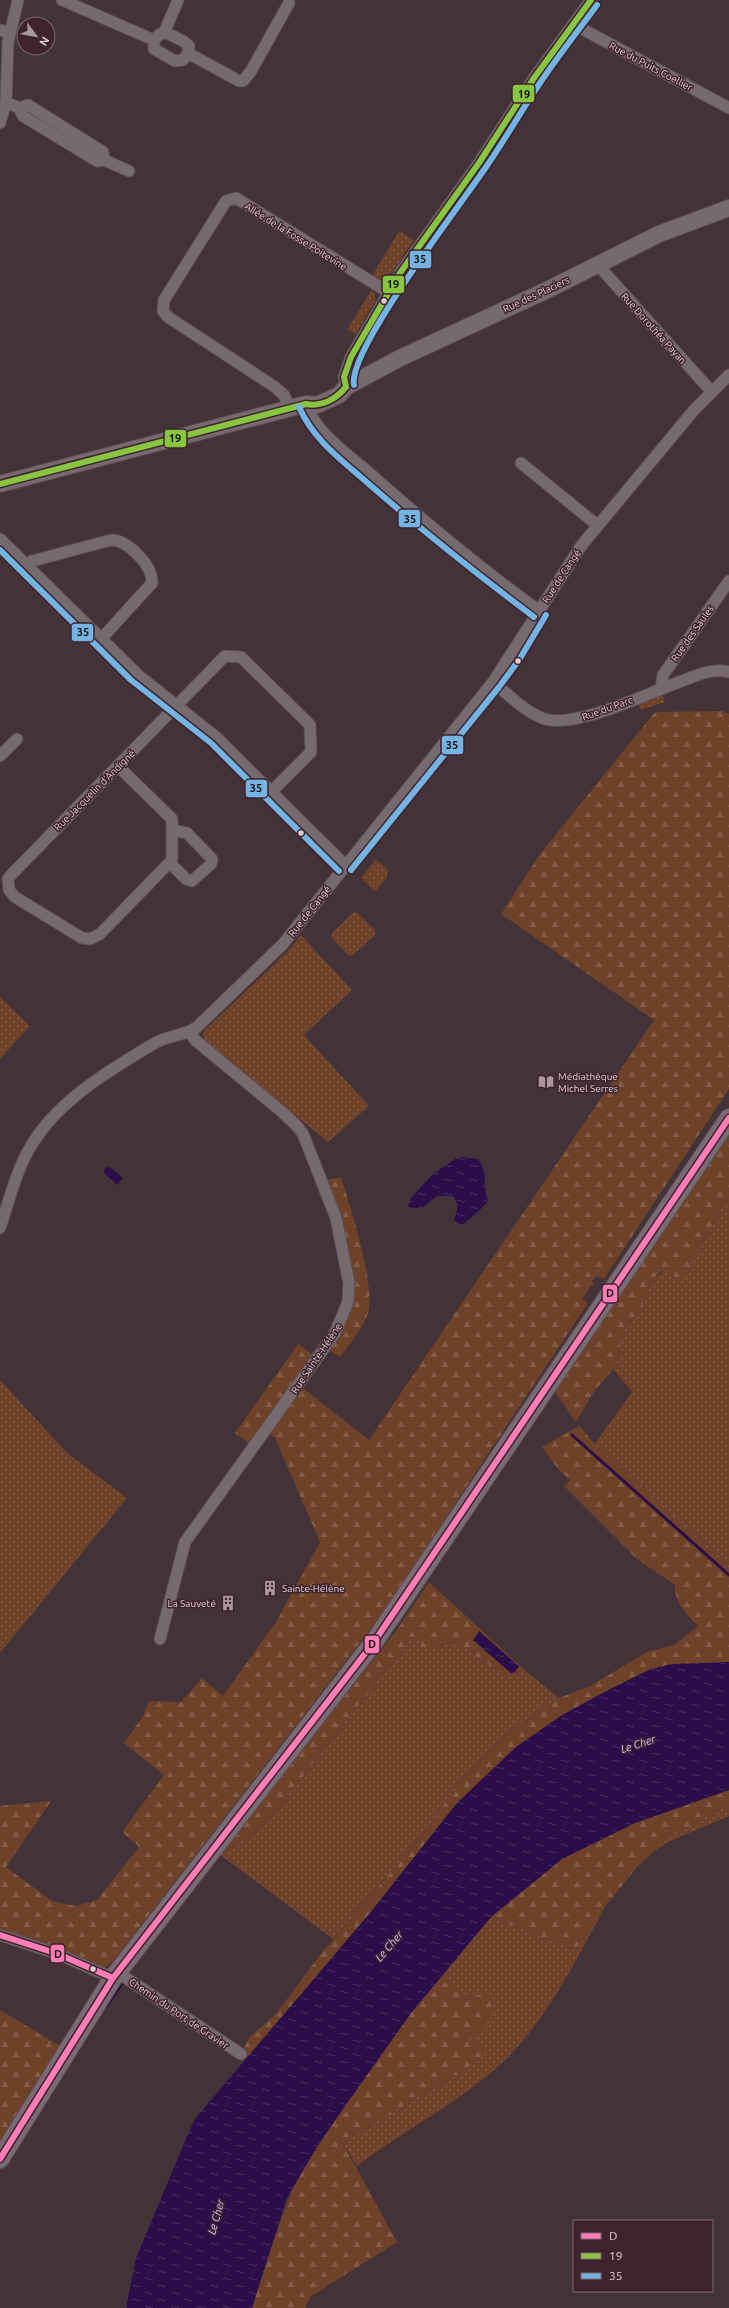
<svg xmlns="http://www.w3.org/2000/svg" width="729" height="2308" font-family="Ubuntu,sans-serif">
  <defs>
    <pattern id="grass-dots" width="8" height="8" patternUnits="userSpaceOnUse"><rect width="8" height="8" fill="#6e4228"/><path d="M2 2h.1M6 6h.1" fill="none" stroke="#825c46" stroke-width="1.8" stroke-linecap="round"/></pattern>
    <pattern id="forest-firs" width="22" height="20" patternUnits="userSpaceOnUse"><rect width="22" height="20" fill="#6e4228"/><path d="M5 1l3.5 6h-7zM16 11l3.5 6h-7z" fill="#825c46"/></pattern>
    <pattern id="water-ripples" width="26" height="14" patternUnits="userSpaceOnUse"><rect width="26" height="14" fill="#2a0d49"/><path d="M2 4q2-2 4 0t4 0M15 11q2-2 4 0t4 0" fill="none" stroke="#492f62"/></pattern>
  </defs>
  <rect width="100%" height="100%" fill="#433238"/>
  <path fill="url(#grass-dots)" d="M399,231L414,240L389,277L379,280L372,276Z
    M372,289L376,299L356,334L347,330Z
    M662,694L665,702L641,710L638,703Z
    M376,859L388,870L387,877L375,892L361,878Z
    M354,912L358,913L375,930V935L353,955L349,956L331,937L332,933Z
    M301,935L352,990L304,1035L369,1106L328,1142L204,1040L203,1032L288,951Z
    M0,997L30,1026L0,1059Z
    M729,1196V1565L595,1444L632,1392L613,1369L618,1364L621,1336L643,1304L654,1277L662,1273L663,1269L667,1267L681,1283L704,1239Z
    M0,1380L67,1453L127,1498L0,1653Z
    M412,1637L438,1648L445,1642L457,1643L501,1673L508,1675L527,1672L559,1698L515,1728L485,1754L452,1793L424,1833L333,1939L219,1854L252,1836L271,1817Z
    M729,1804V1816L668,1842L650,1854L670,1836Z
    M605,1907C576,1960 547,2020 503,2062C459,2103 404,2130 357,2166L341,2140C379,2124 411,2101 447,2080C457,2074 466,2071 475,2062C479,2058 479,2048 480,2042L469,2041V2037L481,2030L491,1995C460,1995 454,2002 447,1969L491,1917L575,1950Z"/>
  <path fill="url(#forest-firs)" d="M722,711L729,714V1089L604,1279L597,1276L592,1281L594,1286H591L582,1299L588,1303L382,1614L114,1960L101,1971L0,1936V1806L51,1801L6,1867L52,1901L76,1906L97,1900L139,1847L122,1832L164,1775L124,1743L143,1716L149,1701L181,1702L202,1678L223,1696L276,1622L320,1542L275,1438L267,1431L299,1385L369,1440L654,1020L501,914L540,854L655,712Z
    M729,1132V1196L704,1239L681,1284L667,1267L654,1277L643,1304L621,1336L618,1364L595,1390L576,1422L555,1392Z
    M341,1177C350,1206 376,1286 368,1313C363,1329 350,1343 340,1357L325,1347L349,1293L322,1181Z
    M298,1344L313,1355L249,1443L235,1433Z
    M579,1426L595,1444L729,1565V1662L724,1663L457,1803L370,1913L247,2058L241,2054L249,2038L276,2014L320,1955L424,1833L452,1793L485,1754L515,1728L559,1698L590,1686L647,1652L674,1645L698,1626C687,1614 674,1603 675,1585L637,1559L564,1486L570,1480L558,1469L542,1447Z
    M429,1582L527,1672L508,1675L501,1673L457,1643L445,1642C437,1649 432,1651 421,1647L420,1642L412,1637L271,1817L252,1836L219,1854L394,1634Z
    M729,1790V1804L670,1836L637,1867L605,1907L575,1950L491,1917L562,1859L635,1823Z
    M447,1969C454,2001 460,1996 491,1994V2017L487,2026L469,2037V2041L480,2042L485,2045C485,2049 485,2053 482,2056C473,2067 459,2073 447,2080C411,2101 379,2124 341,2140L397,2242L310,2297L305,2308H252L265,2263L295,2182L351,2096L411,2013Z
    M0,2010L67,2050L0,2159Z"/>
  <path fill="url(#water-ripples)" d="M462,1157L478,1159C489,1172 482,1186 488,1200C487,1205 469,1219 464,1224H460L454,1220C457,1211 460,1204 453,1196H437L422,1208H412L408,1206L411,1198L433,1174L455,1159Z
    M110,1167L123,1178L117,1185L104,1173L105,1168Z
    M479,1631L519,1666L515,1672L511,1673L473,1640Z
    M729,1662V1790L635,1823L562,1859L491,1917L411,2013L319,2143L287,2198L252,2308H126L136,2258L194,2120L370,1913L457,1803L516,1747L562,1715L612,1688L651,1669L672,1664Z"/>
  <g fill="none" stroke-linecap="round" stroke-linejoin="round">
    <path stroke="#2a0d49" stroke-width="3" d="M572,1435L729,1575
      M106,2007L122,1984"/>
    <defs>
      <path id="street" d="M62,0L154,40
        M573,24L729,108
        M0,30L10,33
        M164,33L178,0
        M167,33L183,41L189,46L188,53L183,60L175,61L154,49V40L160,34Z
        M188,53L239,81H243L251,71L289,3
        M6,102L19,108L23,116L97,161L104,160L103,152L28,105L19,108
        M0,123L6,102L8,42L18,0
        M104,160L129,171
        M597,264L711,391
        M346,387L344,377L351,357L400,273L479,163L534,78L591,0
        M306,404C316,433 345,452 367,471C422,520 479,567 539,611
        M290,409L284,395L275,387L168,317L163,311L164,300L226,201L236,198L388,292
        M521,463L597,525
        M0,539L137,674L216,737L345,865
        M26,565L32,561L111,540C128,540 153,566 152,583L102,638
        M493,682C508,694 524,711 542,718C573,731 649,692 682,681C697,675 712,668 729,672
        M661,688L663,675L729,581
        M0,756L17,739
        M118,766L172,819V860L100,934L90,939L82,938L15,897L9,890L8,879L11,875L225,656L241,657L310,725L311,752L271,792
        M170,863L186,879L192,881L211,864L212,859L187,833L173,830
        M0,1228C9,1202 14,1177 27,1153C53,1103 108,1071 155,1043C169,1035 185,1036 197,1027L283,944L493,682L581,546L694,410L729,375
        M160,1639L185,1542L335,1333L348,1302L349,1283L336,1218L303,1134L297,1126L281,1111L195,1040L190,1032
        M0,1935L58,1954L113,1978
        M117,1972L241,2054"/>
      <path id="secondary" d="M0,484L306,404L317,405L326,401L339,395L346,387L398,359L545,291L659,234L729,208"/>
      <path id="primary" d="M0,2159L113,1978L374,1642L729,1118"/>
    </defs>
    <use href="#street" stroke="#5c4e54" stroke-width="13"/>
    <use href="#secondary" stroke="#5c4e54" stroke-width="18"/>
    <use href="#primary" stroke="#5c4e54" stroke-width="20"/>
    <use href="#street" stroke="#776a6e" stroke-width="11"/>
    <use href="#secondary" stroke="#776a6e" stroke-width="16"/>
    <use href="#primary" stroke="#7a6a74" stroke-width="18"/>
    <defs>
      <path id="bus-1" d="M0,1935L58,1954L113,1978
        M0,2159L113,1978L374,1642L729,1118"/>
      <path id="bus-2" d="M346,387L344,377L351,357L400,273L479,163L534,78L591,0
        M0,484L306,404C322,407 336,399 346,387"/>
      <path id="bus-3" d="M354,385C347,351 462,203 486,167C505,140 521,111 540,83C558,56 578,31 597,5
        M299,407C314,441 343,461 370,485C423,531 478,575 534,617
        M0,550L131,680L211,743L339,871
        M351,870L499,687L519,660L546,615"/>
    </defs>
    <use href="#bus-1" stroke="#3e222d" stroke-width="9"/>
    <use href="#bus-2" stroke="#3e222d" stroke-width="9"/>
    <use href="#bus-3" stroke="#3e222d" stroke-width="9"/>
    <use href="#bus-1" stroke="#ff7db5" stroke-width="6"/>
    <use href="#bus-2" stroke="#88c540" stroke-width="6"/>
    <use href="#bus-3" stroke="#73b4e2" stroke-width="6"/>
  </g>
  <defs>
    <symbol id="library-bare" viewBox="-9 -9 18 18"><path d="M-6-4Q-3-5.5-.7-3.5V5Q-3 3-6 4ZM6-4Q3-5.5 .7-3.5V5Q3 3 6 4Z" fill="#aa979d" stroke="#3e222d" stroke-width="2.5" paint-order="stroke"/></symbol>
    <symbol id="building-bare" viewBox="-9 -9 18 18"><path d="M-4-6H4V6H1V3H-1V6H-4ZM-2.5-4.3h1.7v1.8h-1.7ZM.8-4.3h1.7v1.8H.8ZM-2.5-1h1.7V.8h-1.7ZM.8-1h1.7V.8H.8Z" fill="#aa979d" stroke="#3e222d" stroke-width="2.5" paint-order="stroke"/></symbol>
  </defs>
  <g fill-rule="evenodd">
    <use href="#library-bare" x="535" y="1071" width="22" height="22"/>
    <use href="#building-bare" x="259" y="1577" width="22" height="22"/>
    <use href="#building-bare" x="217" y="1592" width="22" height="22"/>
  </g>
  <g fill="#e1ced4" stroke="#3e222d" stroke-width="1.5">
    <circle cx="384" cy="301" r="3.5"/>
    <circle cx="518" cy="661" r="3.5"/>
    <circle cx="301" cy="833" r="3.5"/>
    <circle cx="93" cy="1969" r="3.5"/>
  </g>
  <g text-anchor="middle" stroke-width="3" stroke-linejoin="round" paint-order="stroke">
    <g font-size="10" fill="#e1ced4" stroke="#3e222d">
      <text transform="translate(651 66) rotate(28)" y="4">Rue du Puits Coellier</text>
      <text transform="translate(296 236) rotate(32)" y="4">Allée de la Fosse Poitevine</text>
      <text transform="translate(536 294) rotate(-25)" y="4">Rue des Placiers</text>
      <text transform="translate(654 328) rotate(48)" y="4">Rue Dorothéa Payan</text>
      <text transform="translate(561 576) rotate(-57)" y="4">Rue de Cangé</text>
      <text transform="translate(692 633) rotate(-55)" y="4">Rue des Saules</text>
      <text transform="translate(607 708) rotate(-20)" y="4">Rue du Parc</text>
      <text transform="translate(94 790) rotate(-45)" y="4">Rue Jacquelin d'Andigné</text>
      <text transform="translate(309 911) rotate(-52)" y="4">Rue de Cangé</text>
      <text transform="translate(316 1358) rotate(-56)" y="4">Rue Sainte-Hélène</text>
      <text transform="translate(179 2013) rotate(34)" y="4">Chemin du Port de Gravier</text>
    </g>
    <g font-size="10" fill="#e1ced4" stroke="#3e222d" text-anchor="start">
      <text x="558" y="1080">Médiathèque<tspan x="558" dy="12">Michel Serres</tspan></text>
      <text x="282" y="1592">Sainte-Hélène</text>
      <text x="216" y="1607" text-anchor="end">La Sauveté</text>
    </g>
    <g font-size="11" font-style="italic" fill="#d2c1fe" stroke="#3e222d">
      <text transform="translate(638 1744) rotate(-18)" y="4">Le Cher</text>
      <text transform="translate(389 1946) rotate(-49)" y="4">Le Cher</text>
      <text transform="translate(216 2217) rotate(-74)" y="4">Le Cher</text>
    </g>
  </g>
  <g stroke="#3e222d" stroke-width="1.5">
    <rect x="512" y="84" width="23" height="19" rx="4" fill="#88c540"/>
    <rect x="409" y="250" width="23" height="19" rx="4" fill="#73b4e2"/>
    <rect x="382" y="275" width="23" height="19" rx="4" fill="#88c540"/>
    <rect x="164" y="429" width="23" height="19" rx="4" fill="#88c540"/>
    <rect x="398" y="509" width="23" height="19" rx="4" fill="#73b4e2"/>
    <rect x="71" y="623" width="23" height="19" rx="4" fill="#73b4e2"/>
    <rect x="441" y="735" width="23" height="20" rx="4" fill="#73b4e2"/>
    <rect x="245" y="779" width="23" height="19" rx="4" fill="#73b4e2"/>
    <rect x="602" y="1284" width="16" height="19" rx="4" fill="#ff7db5"/>
    <rect x="364" y="1635" width="16" height="19" rx="4" fill="#ff7db5"/>
    <rect x="50" y="1944" width="15" height="19" rx="4" fill="#ff7db5"/>
  </g>
  <g font-size="11" text-anchor="middle" font-weight="bold" fill="#111">
    <text x="524" y="98">19</text>
    <text x="420" y="263">35</text>
    <text x="393" y="288">19</text>
    <text x="175" y="442">19</text>
    <text x="410" y="523">35</text>
    <text x="83" y="636">35</text>
    <text x="452" y="749">35</text>
    <text x="256" y="792">35</text>
    <text x="610" y="1297">D</text>
    <text x="372" y="1648">D</text>
    <text x="58" y="1958">D</text>
  </g>
  <rect x="573" y="2220" width="140" height="72" fill="#3e222d" stroke="#7f6770"/>
  <rect x="581" y="2233" width="20" height="6" fill="#ff7db5" stroke="#7f6770"/>
  <text x="609" y="2240" font-size="12" fill="#e1ced4">D</text>
  <rect x="581" y="2253" width="20" height="6" fill="#88c540" stroke="#7f6770"/>
  <text x="609" y="2260" font-size="12" fill="#e1ced4">19</text>
  <rect x="581" y="2273" width="20" height="6" fill="#73b4e2" stroke="#7f6770"/>
  <text x="609" y="2280" font-size="12" fill="#e1ced4">35</text>
  <g transform="translate(36 36) rotate(122)"><circle r="19" fill="#3e222d" stroke="#7f6770"/>
  <path d="M0-3L7 15L0 10L-7 15Z" fill="#aa979d"/>
  <text y="-6" font-size="11" font-weight="bold" text-anchor="middle" fill="#e1ced4">N</text>
  </g>
</svg>
